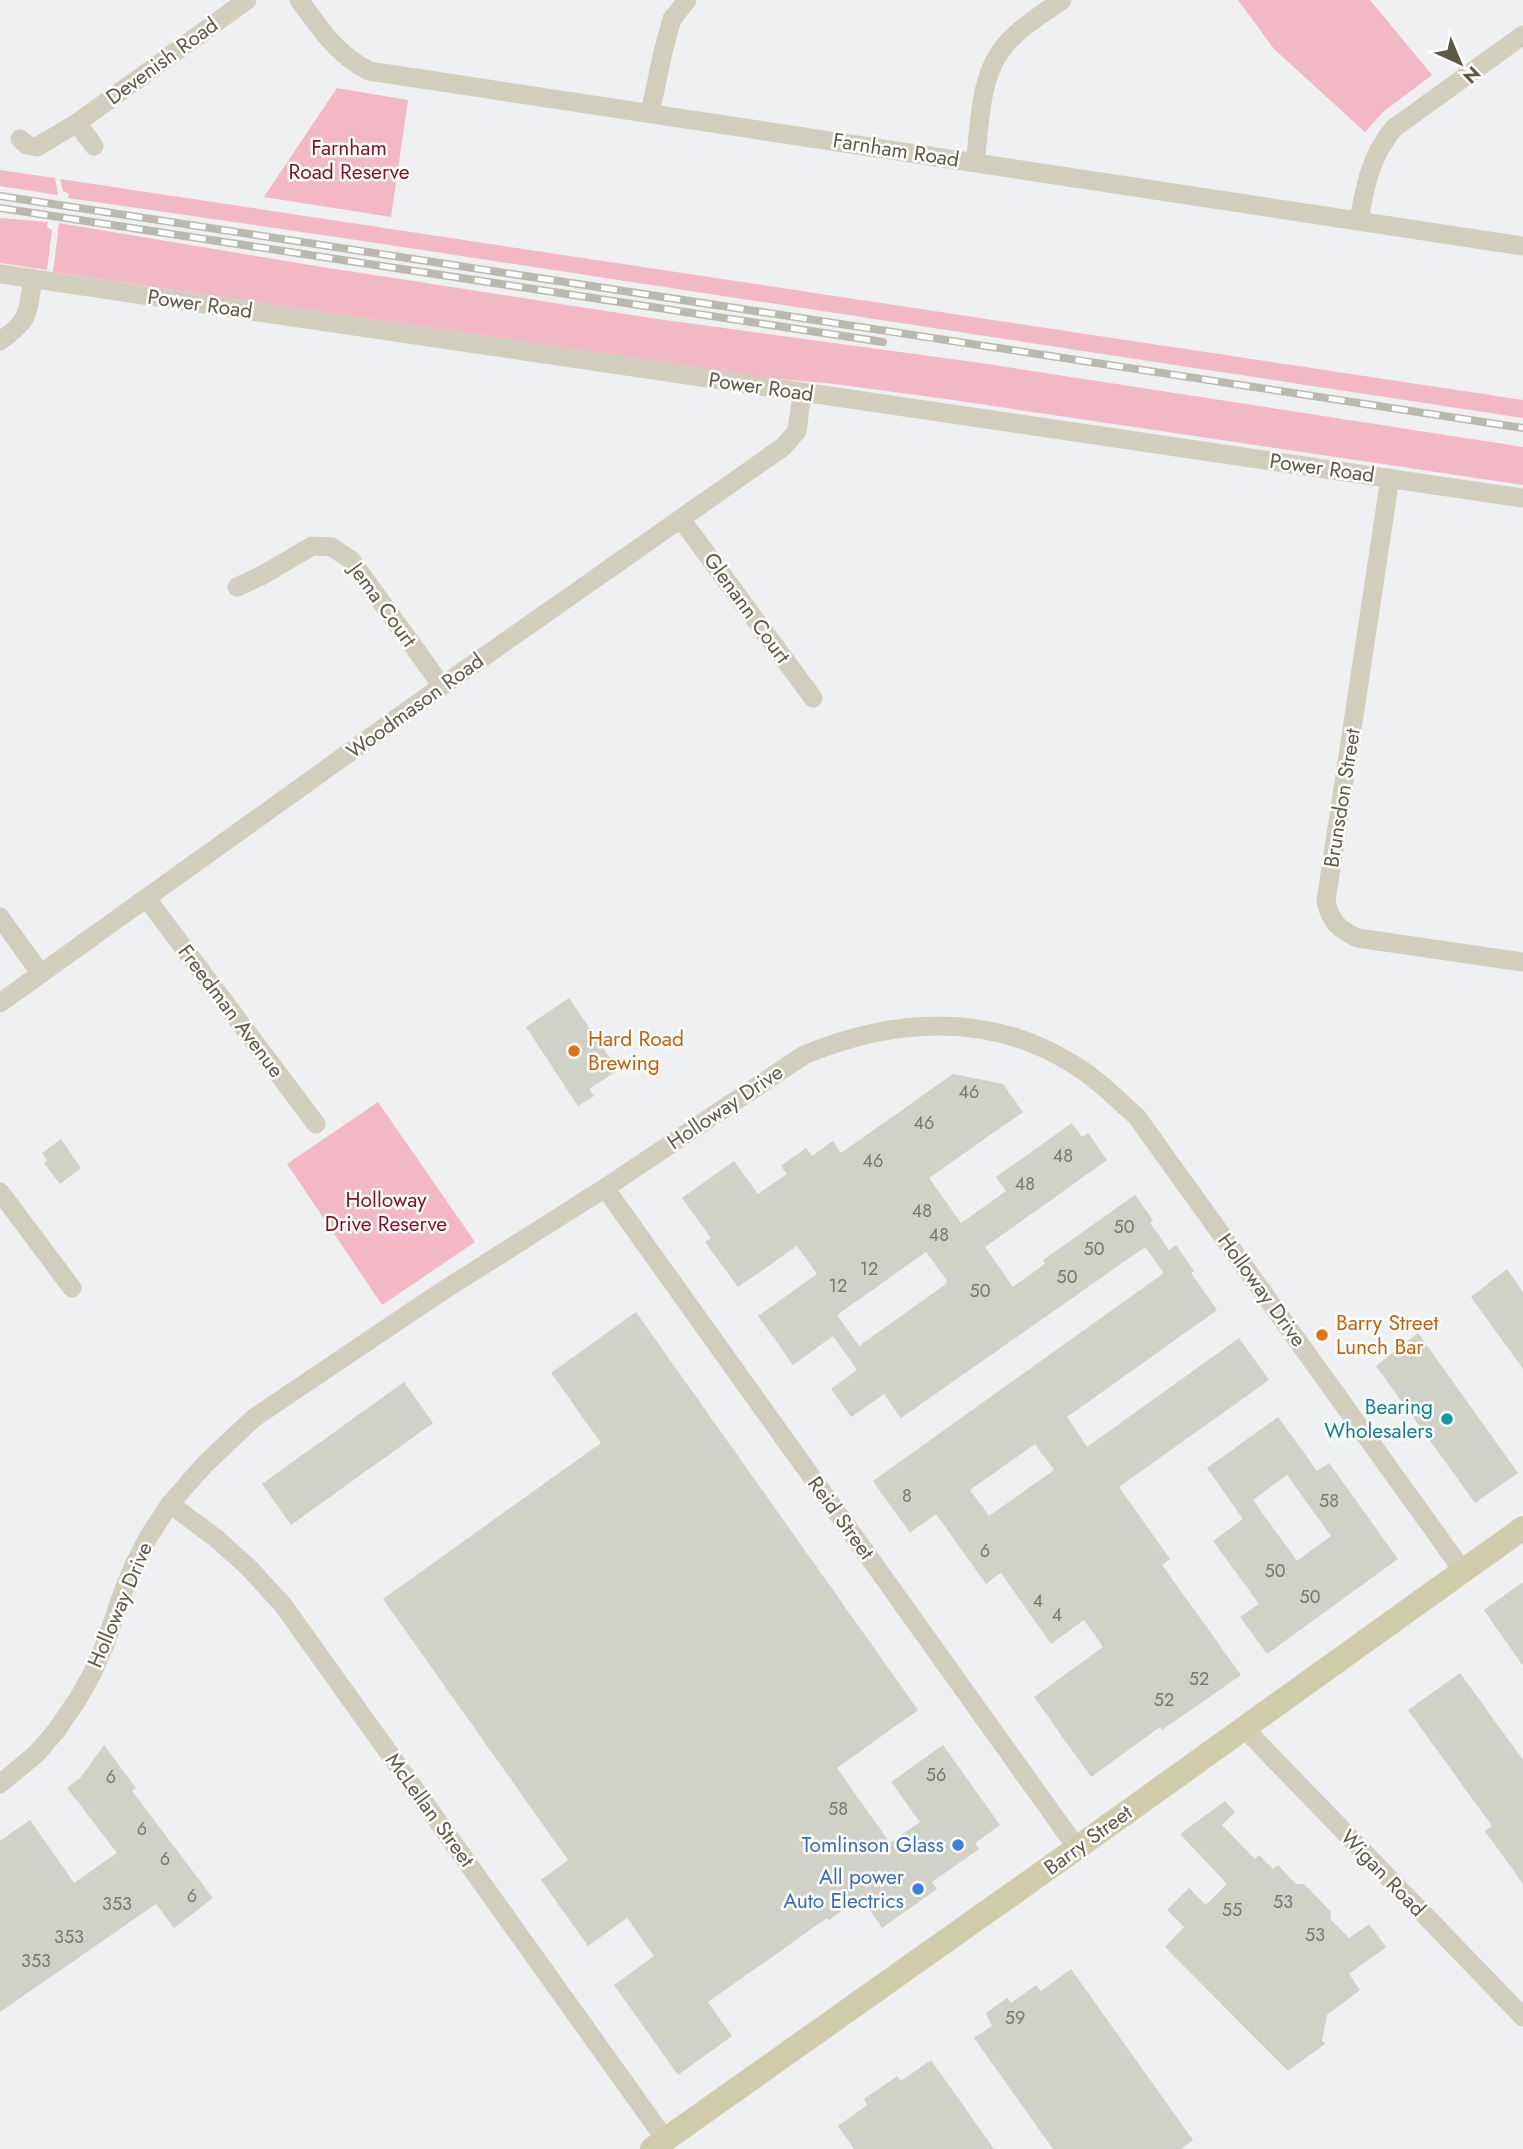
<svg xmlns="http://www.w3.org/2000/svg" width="1523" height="2149" font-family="Jost,sans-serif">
  <rect width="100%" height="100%" fill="#eef0f1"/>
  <path fill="#f2b8c6" d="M1238,0H1370L1432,75L1383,112L1365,132L1274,49Z
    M337,88L408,100L391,217L264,197Z
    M0,170L55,178L58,195L0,186Z
    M60,179L1523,400V418L350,239L68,198L69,194L63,191Z
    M0,218L48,222L47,227L52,230L47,270L0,263Z
    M59,223L316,266L651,318L981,363L1523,447V485L953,400L835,384L778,379L53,272Z
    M378,1102L475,1242L382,1305L287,1164Z"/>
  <path fill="#d0d1c7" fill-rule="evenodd" d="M569,998L618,1070L589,1089L594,1096L578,1106L526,1027Z
    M953,1074L1003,1084L1023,1112L929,1178L961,1223L1006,1191L996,1177L1072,1123L1082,1137L1088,1133L1107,1160L985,1247L1013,1287L1045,1264L1043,1260L1135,1195L1153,1220L1150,1223L1169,1250L1176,1245L1194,1271L1191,1273L1217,1310L1067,1417L1087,1447L1239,1338L1269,1380L1119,1487L1170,1559L1162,1565L1241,1675L1162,1730L1160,1727L1091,1777L1034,1697L1103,1647L1084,1620L1051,1644L1001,1573L986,1584L936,1514L910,1533L873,1481L1164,1273L1145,1247L901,1418L884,1394L851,1417L831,1389L857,1370L833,1336L793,1365L758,1316L817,1274L797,1246L738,1287L705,1242L711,1238L682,1198L734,1161L758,1194L787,1174L781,1166L806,1148L812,1156L833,1141L841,1153ZM926,1252L947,1281L946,1284L859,1346L837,1315ZM1035,1444L1054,1470L989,1516L970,1490Z
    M61,1139L81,1168L60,1184L44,1163L47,1160L42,1153Z
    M1507,1269L1523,1292V1369L1471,1297Z
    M636,1312L918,1710L837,1768L890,1843L920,1822L891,1782L943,1745L1000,1825L975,1843L979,1849L932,1882L937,1889L882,1928L861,1897L829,1920L827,1918L708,2002L732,2036L678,2075L614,1985L654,1956L627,1918L588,1946L541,1880L568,1860L383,1599L601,1443L551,1373Z
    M1418,1333L1518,1473L1475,1503L1376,1366Z
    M404,1382L433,1423L291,1525L262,1484Z
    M1278,1417L1317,1471L1329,1463L1398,1559L1267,1654L1240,1617L1259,1604L1213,1541L1243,1519L1207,1468ZM1287,1475L1331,1536L1297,1561L1253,1500Z
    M1523,1582V1666L1484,1610Z
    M1460,1673L1523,1760V1884L1485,1831L1492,1826L1408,1710Z
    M104,1745L136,1788L132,1791L213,1898L174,1928L156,1904L0,2012V1841L30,1820L74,1883L117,1853L67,1788L81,1777Z
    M1225,1801L1235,1812L1222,1825L1255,1859L1259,1855L1273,1869L1278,1865L1296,1884H1304L1331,1912L1330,1919L1349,1938L1369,1924L1386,1947L1349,1974L1360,1990L1327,2015L1322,2040L1325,2044L1288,2071L1165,1947L1184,1927L1167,1910L1189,1888L1206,1905L1227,1884L1180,1834Z
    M1071,1969L1193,2140L1181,2149H1053L974,2038L992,2026L986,2013L1007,1998L1011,2003L1036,1985L1041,1991Z
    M931,2060L994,2149H854L838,2126L867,2105L864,2099L897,2076L901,2081Z"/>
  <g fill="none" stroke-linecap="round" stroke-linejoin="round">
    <path stroke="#d2cebd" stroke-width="19" d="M299,0C321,29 336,54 369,71L1523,246
      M650,113L663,52L672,19L687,0
      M77,123L94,146
      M20,139L27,145L37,147L77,123L247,0
      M975,162C980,127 979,82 1000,52C1015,30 1041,15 1062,0
      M1359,220C1365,186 1371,155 1394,128L1523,35
      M0,274L1523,498
      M0,341C31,319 27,314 33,278
      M1390,478L1326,901C1330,921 1339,930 1358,938L1523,962
      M681,519L813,698
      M237,587L261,576L312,546L332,547L351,560L442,686
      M147,899L316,1124
      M0,917L41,974
      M0,1003L442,686L783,447L797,431L802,393
      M605,1188L1077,1848
      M0,1192L72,1288
      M170,1504L217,1539L249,1568L283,1605L665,2139
      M1244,1728L1523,2017
      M0,1784L36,1754L56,1731L78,1699L93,1672L105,1644L124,1589L135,1563L149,1536L170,1504L205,1464L255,1417L444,1290L605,1188L804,1055C891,1019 987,1011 1071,1063C1095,1077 1116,1098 1137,1117L1463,1571"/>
    <path stroke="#d0cbab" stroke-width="24" d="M652,2149L1077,1848L1523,1528"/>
    <defs>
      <path id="rail" d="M0,196L1523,428
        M0,208L883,342"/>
    </defs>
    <use href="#rail" stroke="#b9b9b0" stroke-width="8"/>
    <use href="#rail" stroke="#fff" stroke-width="5" stroke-dasharray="16" stroke-linecap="butt"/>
  </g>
  <g fill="#e8710a" stroke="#fff" stroke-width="2.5">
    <circle cx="574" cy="1051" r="7"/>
    <circle cx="1322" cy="1335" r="7"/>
  </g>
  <circle fill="#0f9aa8" stroke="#fff" stroke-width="2.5" cx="1447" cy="1419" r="7"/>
  <g fill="#3f7fe0" stroke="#fff" stroke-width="2.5">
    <circle cx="958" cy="1845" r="7"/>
    <circle cx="918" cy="1889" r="7"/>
  </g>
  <g text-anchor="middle" stroke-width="5" stroke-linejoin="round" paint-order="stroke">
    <g font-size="18" fill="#7a7766">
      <text x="969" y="1098">46</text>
      <text x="924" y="1129">46</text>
      <text x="1063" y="1162">48</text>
      <text x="873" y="1167">46</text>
      <text x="1025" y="1190">48</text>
      <text x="922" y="1217">48</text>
      <text x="1124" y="1233">50</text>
      <text x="939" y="1241">48</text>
      <text x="1094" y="1255">50</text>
      <text x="869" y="1275">12</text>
      <text x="1067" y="1283">50</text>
      <text x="838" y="1292">12</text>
      <text x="980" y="1297">50</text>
      <text x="907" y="1502">8</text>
      <text x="1329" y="1507">58</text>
      <text x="985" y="1557">6</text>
      <text x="1275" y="1577">50</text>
      <text x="1310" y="1603">50</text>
      <text x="1038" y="1607">4</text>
      <text x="1057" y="1621">4</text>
      <text x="1199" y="1685">52</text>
      <text x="1164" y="1706">52</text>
      <text x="936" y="1781">56</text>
      <text x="111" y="1783">6</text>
      <text x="838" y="1815">58</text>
      <text x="142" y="1835">6</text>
      <text x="165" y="1865">6</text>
      <text x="192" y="1902">6</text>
      <text x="1283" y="1908">53</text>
      <text x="117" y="1910">353</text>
      <text x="1232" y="1916">55</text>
      <text x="1315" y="1941">53</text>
      <text x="69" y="1943">353</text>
      <text x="36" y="1967">353</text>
      <text x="1015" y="2024">59</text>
    </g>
    <g font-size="21" fill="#5d5945" stroke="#fff">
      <text transform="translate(162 61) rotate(-36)" y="7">Devenish Road</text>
      <text transform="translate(896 150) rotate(9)" y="7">Farnham Road</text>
      <text transform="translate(200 304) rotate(8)" y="7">Power Road</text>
      <text transform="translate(761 387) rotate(8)" y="7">Power Road</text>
      <text transform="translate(1322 468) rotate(8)" y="7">Power Road</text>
      <text transform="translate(383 605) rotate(54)" y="7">Jema Court</text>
      <text transform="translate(747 608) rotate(54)" y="7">Glenann Court</text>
      <text transform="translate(415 706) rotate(-36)" y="7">Woodmason Road</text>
      <text transform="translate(1342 798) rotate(-81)" y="7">Brunsdon Street</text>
      <text transform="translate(231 1011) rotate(53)" y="7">Freedman Avenue</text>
      <text transform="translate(725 1107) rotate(-34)" y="7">Holloway Drive</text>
      <text transform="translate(1262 1290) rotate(54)" y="7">Holloway Drive</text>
      <text transform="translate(841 1518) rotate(54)" y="7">Reid Street</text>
      <text transform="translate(120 1605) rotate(-67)" y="7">Holloway Drive</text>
      <text transform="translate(430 1810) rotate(54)" y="7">McLellan Street</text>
      <text transform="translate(1088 1840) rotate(-36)" y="7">Barry Street</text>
      <text transform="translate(1383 1873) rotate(46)" y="7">Wigan Road</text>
    </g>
    <g font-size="21" fill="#850f1e" stroke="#fff">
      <text x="349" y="155">Farnham<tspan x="349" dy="24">Road Reserve</tspan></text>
      <text x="386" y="1207">Holloway<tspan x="386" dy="24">Drive Reserve</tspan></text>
    </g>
    <g font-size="21" fill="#c56008" stroke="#fff" text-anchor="start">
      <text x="588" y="1046">Hard Road<tspan x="588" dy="24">Brewing</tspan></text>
      <text x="1336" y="1330">Barry Street<tspan x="1336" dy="24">Lunch Bar</tspan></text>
    </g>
    <g font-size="21" fill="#0d838f" stroke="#fff" text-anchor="end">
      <text x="1433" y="1414">Bearing<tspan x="1433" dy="24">Wholesalers</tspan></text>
    </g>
    <g font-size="21" fill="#366cbe" stroke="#fff" text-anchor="end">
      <text x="944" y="1852">Tomlinson Glass</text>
      <text x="904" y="1884">All power<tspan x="904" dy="24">Auto Electrics</tspan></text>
    </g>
  </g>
  <g transform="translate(1460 63) rotate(136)" stroke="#ffffff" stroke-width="5" paint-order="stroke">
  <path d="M0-5L12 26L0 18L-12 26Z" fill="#5d5945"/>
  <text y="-10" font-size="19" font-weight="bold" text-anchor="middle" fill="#5d5945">N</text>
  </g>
</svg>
